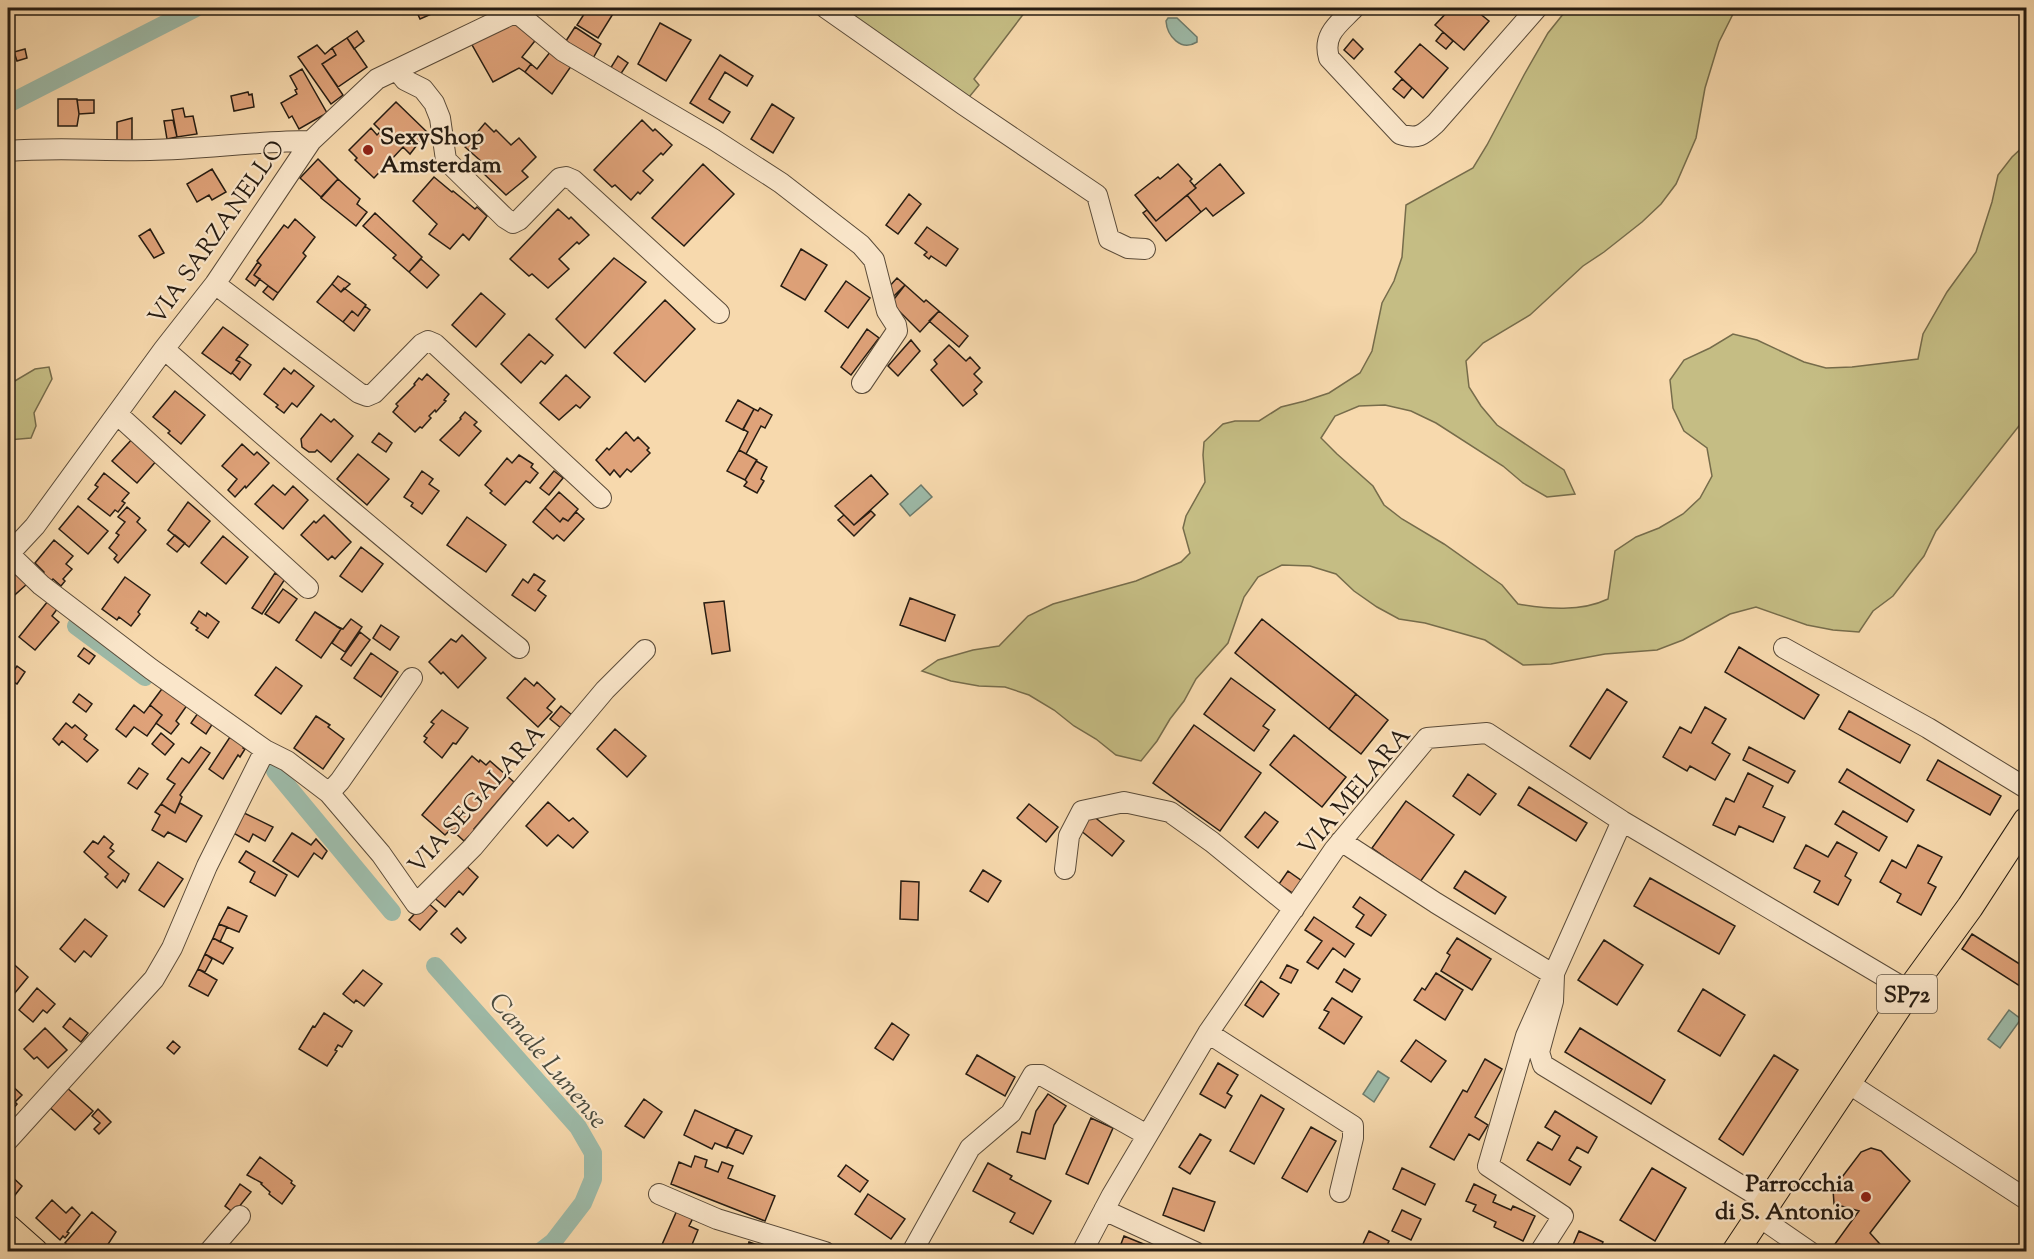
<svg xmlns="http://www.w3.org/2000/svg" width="2034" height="1259" font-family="'Sorts Mill Goudy',serif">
  <rect width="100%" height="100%" fill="#f7d9ad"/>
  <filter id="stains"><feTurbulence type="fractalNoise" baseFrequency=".00333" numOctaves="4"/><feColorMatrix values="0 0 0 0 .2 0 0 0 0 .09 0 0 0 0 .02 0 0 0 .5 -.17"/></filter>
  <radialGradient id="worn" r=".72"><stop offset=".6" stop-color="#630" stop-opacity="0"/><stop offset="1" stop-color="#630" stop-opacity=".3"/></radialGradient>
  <path fill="#c5bd84" stroke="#766c4b" stroke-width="1.5" d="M850,8H1028L974,79L979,85L970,96L966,98L846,13Z
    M1568,8H1736L1719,42L1705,88L1696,138L1676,184L1661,204L1642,222L1604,252L1583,266L1530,315L1483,343L1466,361L1469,387L1481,406L1497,425L1564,470L1575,494L1547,497L1523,483L1503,466L1436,423L1411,411L1385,405L1359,406L1335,416L1321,438L1337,454L1373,486L1384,505L1402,519L1444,544L1502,585L1518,604C1547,609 1581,612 1608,599L1615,551L1636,537L1659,528L1683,514L1700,498L1712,476L1707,448L1684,431L1673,408L1670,380L1684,360L1710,348L1733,334L1757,340L1804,362L1826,368L1852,367L1918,359L1923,334L1947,292L1976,252L1992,202L1998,175L2012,157L2026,144V417L1936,531L1924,556L1909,575L1893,596L1873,611L1859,632L1833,630L1807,625L1756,607L1730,614L1683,640L1657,650L1605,654L1551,664L1523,665L1485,640L1425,623L1399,619L1377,607L1354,591L1336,574L1310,566L1282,565L1258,577L1244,597L1228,643L1196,679L1184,701L1170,719L1157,741L1141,761L1116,755L1096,739L1074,726L1054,710L1029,695L1005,687L979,686L951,681L922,671L938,660L973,650L999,646L1028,616L1053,604L1136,581L1181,562L1190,553L1183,528L1186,516L1205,482L1203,455L1204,442L1223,424L1235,421H1259L1281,407L1305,401L1329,393L1360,373L1372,351L1382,303L1394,281L1402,257L1406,205L1473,168L1487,145L1524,75L1548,33Z
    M49,367L52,379L34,413L36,426L31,438L8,440V385L35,369Z"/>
  <path fill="#9dbaa8" stroke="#6d7b6c" stroke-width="1.5" d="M1168,18H1177L1197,37V42C1181,52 1167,36 1166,21Z
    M921,485L932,497L910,516L900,504Z
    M2009,1010L2021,1019L2000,1048L1988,1039Z
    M1378,1071L1389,1078L1374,1102L1363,1094Z"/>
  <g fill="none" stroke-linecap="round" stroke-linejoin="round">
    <path stroke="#9dbaa8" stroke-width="18" d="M8,104L196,8
      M76,626L145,677
      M275,771L392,912
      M435,966L578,1127L593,1153V1179L583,1203L553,1242L540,1252"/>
  </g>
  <path fill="#dfa279" stroke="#261c12" stroke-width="1.5" d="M415,8H445L420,19Z
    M588,8H614L616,9L598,38L577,25Z
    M1451,8H1473L1489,21L1464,50L1435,25Z
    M519,21L538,37L522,57L531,64L525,72L519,68L493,82L471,43Z
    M660,23L691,40L666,81L638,64Z
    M575,27L601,44L592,60L562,47Z
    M357,31L364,41L354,49L347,38Z
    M1443,32L1453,41L1446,49L1436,41Z
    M347,38L367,67L338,87L322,64L336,55L332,48Z
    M1353,39L1363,49L1354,59L1344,50Z
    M1420,44L1448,68L1423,98L1395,72Z
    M317,45L325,54L332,48L336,55L322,64L343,95L331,104L298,57Z
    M554,47L574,62L552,94L525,72L531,64L537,69Z
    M25,49L27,58L17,61L14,52Z
    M720,55L753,76L747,86L725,72L709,99L730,112L723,123L690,103Z
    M618,56L628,63L620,75L610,69Z
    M302,69L327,113L299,129L292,116L289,118L281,103L297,94L295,90L297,89L290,76Z
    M1402,79L1412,88L1404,98L1393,89Z
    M248,92L249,95L252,94L254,107L234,111L231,96Z
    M58,99H77L79,114L77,126H58Z
    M77,100H94V113L79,114Z
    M396,102L427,132L410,154L403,147L374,178L355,160L357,158L349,150L371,128L377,135L381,131L374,124Z
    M772,104L794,118L773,153L751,139Z
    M183,108L185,117L193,116L197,134L177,137L172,110Z
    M132,118V142H117V122Z
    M173,120L177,137L167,139L164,121Z
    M642,120L653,131L655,129L672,145L663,155L661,153L643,171L653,180L640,194L638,192L631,200L615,185L612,187L594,170Z
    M485,123L494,132L496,130L511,145L519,138L536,157L522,171L528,177L506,195L483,173L485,170L479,165L482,162L465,147Z
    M318,159L338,179L321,197L300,178Z
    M703,164L734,194L684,246L652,218Z
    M1178,164L1192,179L1190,181L1196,188L1156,221L1135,195L1158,177L1160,179Z
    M1220,164L1244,193L1213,216L1206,208L1201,212L1187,195L1196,188L1194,186Z
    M212,169L226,192L212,200L209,195L197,202L187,184Z
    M434,177L452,192L453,191L475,209L477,207L487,216L469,240L463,234L450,249L429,234L437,224L413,201Z
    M338,179L360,199L357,204L367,212L356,226L321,198Z
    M909,194L921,204L898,234L886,225Z
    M1187,195L1201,212L1166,241L1143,213L1147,210L1156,221Z
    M558,209L569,219L571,217L589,235L579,244L577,242L559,259L569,269L548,288L532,274L529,276L510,259Z
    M375,213L422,257L409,272L393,258L396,255L363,226Z
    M295,219L315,237L303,253L306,256L278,293L254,275L261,265L257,261L284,225L288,228Z
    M927,227L958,249L946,266L931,256L929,259L924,255L927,252L915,243Z
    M150,229L164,253L154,258L139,236Z
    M801,249L827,265L805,300L781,286Z
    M614,258L646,282L585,348L556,319Z
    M421,259L439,275L427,288L409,272Z
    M258,262L261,265L254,275L260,279L255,286L246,279Z
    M338,276L350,284L341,292L332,284Z
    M897,278L905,285L894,296L887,289Z
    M846,281L870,298L848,328L825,311Z
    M332,284L341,292L344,288L366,305L358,316L352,311L343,322L317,302Z
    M905,285L924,302L926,300L939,311L920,332L891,303Z
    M268,286L278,293L273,300L263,292Z
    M481,293L505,314L476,347L452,325Z
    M665,300L695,329L645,382L614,353Z
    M365,306L370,310L354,331L343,322L352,311L358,316Z
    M939,311L968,336L959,347L929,321Z
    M223,327L248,345L236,360L240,362L231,374L202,353Z
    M867,329L879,338L851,375L841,367Z
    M529,334L553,355L545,364L541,361L521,383L501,364Z
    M911,340L920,351L898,376L888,366Z
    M949,345L966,361L970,357L980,368L974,374L982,382L974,390L977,394L963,406L931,370L937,364L934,360Z
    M239,356L251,365L240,380L232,373L240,362L236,360Z
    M284,368L291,374L294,370L314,386L297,407L292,403L284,413L276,407L278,405L264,394Z
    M427,374L449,394L444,400L446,401L436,412L435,410L429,416L431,418L422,428L420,427L415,432L393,412L398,406L396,404L415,385L414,384L419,378L422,380Z
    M566,375L590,397L580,408L576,405L559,420L540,403Z
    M175,391L205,415L181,444L168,433L170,431L153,417Z
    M738,400L754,409L743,430L726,421Z
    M760,408L772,415L765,428L761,426L746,454L739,450L748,432L743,429L754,409L758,411Z
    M465,412L477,422L474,425L481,431L459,456L440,440L461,419L460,418Z
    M321,414L331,422L334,419L353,436L331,462L317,450L315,452H309L302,447L301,439Z
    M626,432L634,441L638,437L649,448L647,450L650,453L631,472L627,469L620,477L614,470L610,475L596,460L607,448L609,450Z
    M379,433L392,443L386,452L372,442Z
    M133,438L158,459L137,483L112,461Z
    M242,444L254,455L257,452L269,463L246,488L245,486L235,497L228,490L237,479L222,466Z
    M739,450L757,460L745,480L727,471Z
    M358,454L389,479L367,505L337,479Z
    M519,455L533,464L531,467L538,473L530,483L526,481L505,505L490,493L492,491L485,485L507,458L512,463Z
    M756,461L767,467L761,479L764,481L757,493L744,486L747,482L745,480Z
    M422,471L433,479L429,484L439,491L422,514L411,506L413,503L404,497Z
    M554,471L563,478L549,495L540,488Z
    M104,473L129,493L122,501L125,503L118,512L115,510L110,516L88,499L98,487L95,485Z
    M871,475L888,494L854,525L835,506Z
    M273,485L285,495L293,486L308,500L283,529L255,504Z
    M559,492L578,509L568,521L563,518L560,522L545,508Z
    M188,502L210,521L189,547L168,530Z
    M78,506L108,531L88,554L59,529Z
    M127,507L140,518L137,522L146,530L118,563L114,559L117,555L109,548L119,535L116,533L125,522L118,517Z
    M545,508L560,522L563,518L568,521L576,512L584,519L564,541L557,535L553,539L533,522Z
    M871,511L875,515L854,536L838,520L844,515L854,525Z
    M324,515L351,542L335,559L332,556L328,560L301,535L314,521L316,523Z
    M467,517L506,545L486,572L447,545Z
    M175,535L185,543L177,552L167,544Z
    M223,536L248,557L226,584L201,563Z
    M54,540L73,556L66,564L72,569L63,579L65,581L61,586L53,579L48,584L40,577L44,572L35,563Z
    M361,547L383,564L362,592L340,576Z
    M17,573L27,584L8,601V582Z
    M275,573L285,579L262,614L252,608Z
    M534,574L545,581L538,590L546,596L535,611L512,595L523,579L528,583Z
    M125,577L150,595L138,612L140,614L131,626L119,617L117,620L102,609Z
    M283,589L297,599L279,623L265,614Z
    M910,598L955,615L945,641L900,625Z
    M48,601L58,608L52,616L59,622L35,650L19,637Z
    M724,601L730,651L712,654L704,603Z
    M199,611L206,616L207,613L219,622L208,638L196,630L198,628L191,623Z
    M315,612L341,629L321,658L296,640Z
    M351,619L362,627L345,652L332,643L341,629L336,626L343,629Z
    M1262,619L1356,694L1329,729L1235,653Z
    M381,625L399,637L390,650L373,638Z
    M360,632L370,640L351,666L341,659Z
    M462,635L486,658L458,688L443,672L441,674L429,662L451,639L456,642Z
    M1739,647L1819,695L1804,719L1725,672Z
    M84,648L95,656L89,664L78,656Z
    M371,653L398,672L381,697L354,678Z
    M17,666L25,672L17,684L8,679Z
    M276,667L302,686L281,714L255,695Z
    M525,678L534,686L537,682L555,699L547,708L552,712L538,727L507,698Z
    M1231,678L1275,710L1263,726L1269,730L1254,751L1204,714Z
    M164,686L188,704L176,721L179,724L171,734L156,723L162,715L150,705Z
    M1607,689L1627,702L1590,759L1570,746Z
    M79,694L92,704L86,712L73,702Z
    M1356,694L1388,720L1361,754L1329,729Z
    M134,705L144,713L150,705L162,715L147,736L134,727L126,737L116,729Z
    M561,706L572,715L561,728L550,719Z
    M1705,707L1726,719L1712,743L1730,754L1715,780L1690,766L1687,771L1663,757L1680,727L1691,733Z
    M442,710L468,728L456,744L453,743L442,758L424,742L427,738L424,736L434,724L431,722Z
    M1849,711L1910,745L1900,763L1839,729Z
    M198,713L213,723L206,734L191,723Z
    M316,716L330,725L328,727L344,739L323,769L294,748Z
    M66,723L72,728L75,725L87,735L84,739L98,750L87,762L62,741L59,745L53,739Z
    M1194,725L1261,773L1220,831L1153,783Z
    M615,729L646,756L627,777L597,749Z
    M161,733L174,744L165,755L152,744Z
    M1294,735L1346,777L1322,807L1270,765Z
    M230,737L244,746L243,748L245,749L240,757L238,755L223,779L209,769Z
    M201,747L210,753L180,795L182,797L175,813L161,804L175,784L167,779L182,758L189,763Z
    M1749,747L1795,771L1788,783L1743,760Z
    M472,756L479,762L480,760L486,765L490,761L514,782L474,829L480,834L474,840L469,836L464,841L451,829L445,835L422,815Z
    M1938,760L2001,796L1990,815L1927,780Z
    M139,768L148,774L137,789L128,783Z
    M1847,769L1914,810L1907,822L1839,782Z
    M1748,773L1773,786L1763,807L1785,817L1773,842L1739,826L1735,835L1713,825L1726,798L1734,802Z
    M1468,774L1496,794L1480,815L1453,796Z
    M1529,787L1587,823L1576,841L1518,805Z
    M1406,801L1454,835L1420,882L1372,848Z
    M548,802L569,821L573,818L588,832L573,848L558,835L547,846L526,826Z
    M180,803L202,816L186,842L168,832L164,837L152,830L160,815L155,812L161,804L175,813Z
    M1029,804L1058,827L1046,842L1017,818Z
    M240,811L273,827L265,841L253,834L249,842L230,831Z
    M1843,811L1887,837L1879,851L1835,824Z
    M1265,812L1278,822L1258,848L1245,837Z
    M1092,815L1124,841L1112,856L1080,830Z
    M292,833L311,845L316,839L327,851L322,859L314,853L298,877L273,861Z
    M104,836L113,844L110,848L114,851L108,857L129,874L125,882L123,880L117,888L105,877L108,874L84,852L93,841L98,844Z
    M1837,842L1857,853L1845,876L1851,880L1838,905L1814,892L1820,881L1794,868L1806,845L1828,857Z
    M1918,845L1942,857L1928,883L1936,887L1921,915L1897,902L1901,894L1880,882L1892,860L1906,868Z
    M246,851L287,875L275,896L250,882L255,872L239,862Z
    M461,861L478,877L463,895L459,891L445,907L431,895Z
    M158,862L183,879L164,907L139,890Z
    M983,870L1001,881L988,902L970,891Z
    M1288,871L1302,881L1294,894L1279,884Z
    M1465,871L1506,897L1495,914L1454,888Z
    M1650,878L1735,926L1719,954L1634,906Z
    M901,881L919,882L918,920L900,919Z
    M1360,897L1386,915L1371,936L1356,927L1364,915L1353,907Z
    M426,901L437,911L420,930L409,920Z
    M228,907L247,916L239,932L219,924Z
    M1314,917L1354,944L1345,957L1333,948L1318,969L1307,962L1322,941L1305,930Z
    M85,919L107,936L91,957L84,951L75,962L60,949Z
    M219,924L227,927L220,942L213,938Z
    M457,928L466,938L461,943L451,934Z
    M1972,934L2026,968V990L1962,949Z
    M213,938L233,948L223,964L205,954Z
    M1457,938L1491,959L1472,990L1441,971L1450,955L1447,953Z
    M1604,940L1643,965L1617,1005L1578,980Z
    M205,954L212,959L205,972L198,969Z
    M8,959L28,977L10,999L8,997Z
    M1287,965L1298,970L1291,983L1280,978Z
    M198,969L217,980L208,996L189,986Z
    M1344,969L1360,979L1352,992L1336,982Z
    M363,970L382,984L364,1006L356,1000L354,1003L343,994Z
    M1436,973L1463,990L1445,1020L1414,1000L1422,988L1425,990Z
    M1261,981L1279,994L1263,1017L1245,1005Z
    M37,988L55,1004L47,1013L43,1010L33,1022L19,1010Z
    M1703,989L1745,1015L1720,1056L1678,1031Z
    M1332,998L1362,1017L1344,1044L1319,1028L1329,1012L1324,1010Z
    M324,1013L352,1031L342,1047L338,1045L335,1050L337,1051L327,1066L299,1049L313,1026L315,1027Z
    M70,1018L88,1033L81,1042L63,1027Z
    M892,1023L909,1035L893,1060L875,1048Z
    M45,1028L67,1050L48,1068L37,1057L34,1059L24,1049Z
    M1580,1028L1665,1080L1651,1104L1565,1052Z
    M1416,1040L1446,1061L1431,1082L1401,1061Z
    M173,1041L180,1047L174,1054L167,1048Z
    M977,1055L1015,1077L1005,1096L966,1074Z
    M1774,1055L1798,1070L1743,1155L1719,1139Z
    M1485,1059L1502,1069L1475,1117L1488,1125L1479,1140L1469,1134L1454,1160L1430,1147L1463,1090L1467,1092Z
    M1218,1063L1238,1075L1227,1093L1232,1096L1225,1108L1200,1094Z
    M8,1082L22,1095L15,1102L17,1104L8,1115Z
    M65,1086L93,1111L75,1130L47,1105Z
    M1048,1094L1066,1106L1054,1125L1045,1159L1017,1152L1022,1132L1030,1134L1036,1111Z
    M1261,1095L1284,1109L1254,1164L1230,1151Z
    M644,1099L662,1112L644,1138L625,1126Z
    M98,1109L111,1122L99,1134L94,1129L100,1123L92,1116Z
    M695,1110L736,1129L727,1148L715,1143L712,1149L684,1135Z
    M1555,1111L1597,1137L1588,1153L1577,1147L1569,1160L1581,1167L1570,1185L1527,1160L1538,1142L1552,1150L1560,1136L1545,1127Z
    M1091,1118L1113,1128L1088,1184L1066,1174Z
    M1311,1127L1336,1141L1307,1192L1282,1178Z
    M736,1129L752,1136L743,1154L727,1147Z
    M1200,1134L1211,1140L1190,1174L1179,1167Z
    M1871,1148L1881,1151L1910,1181L1870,1233L1887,1252H1837L1832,1248L1859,1211L1834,1204L1833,1189L1861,1152Z
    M695,1156L707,1160L705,1167L718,1172L722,1162L733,1166L728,1178L775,1196L765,1221L671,1184L679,1162L691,1167Z
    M260,1157L292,1181L291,1183L295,1186L282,1204L269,1194L270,1192L261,1184L262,1183L247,1175Z
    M988,1163L1012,1176L1010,1179L1051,1201L1033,1234L1010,1222L1015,1213L973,1191Z
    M846,1165L868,1181L860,1192L838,1176Z
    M1402,1168L1435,1184L1425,1205L1393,1189Z
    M1652,1168L1686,1188L1655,1241L1620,1220Z
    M8,1173L22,1186L8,1204Z
    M240,1184L251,1192L234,1213L225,1206Z
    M1474,1184L1496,1195L1493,1202L1511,1210L1513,1206L1535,1216L1523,1241L1494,1227L1496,1222L1473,1211L1476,1205L1466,1201Z
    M1173,1188L1215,1202L1204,1231L1163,1215Z
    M868,1194L905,1219L891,1239L855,1214Z
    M52,1200L66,1213L72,1207L80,1215L67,1232L69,1233L65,1238L63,1236L60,1240L36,1218Z
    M678,1208L694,1216L689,1226L698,1230L689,1252H671L661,1247Z
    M1402,1210L1421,1219L1411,1240L1392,1231Z
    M92,1212L116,1232L103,1252H76L65,1243Z
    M1369,1231L1389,1241L1384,1252H1378L1363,1244Z
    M1579,1231L1603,1242L1599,1252H1570Z
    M1124,1236L1163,1252H1118Z
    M749,1242L777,1252H746Z"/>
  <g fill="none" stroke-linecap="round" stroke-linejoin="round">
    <defs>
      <path id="minor" d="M826,8L964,105L1097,195L1109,239L1128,248L1145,249
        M1354,8C1339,24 1322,34 1329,58L1400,134C1418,140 1423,135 1436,123L1537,8
        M516,12L563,51L713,139L781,183L861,245L874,260L887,311L896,325L897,331L862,383
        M397,70L405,80L423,89L434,103L440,118L446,160L505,218L513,223L519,220L560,178L566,177L573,180L719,313
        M8,151C55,147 102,151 150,150C204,149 257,141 311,141
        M215,284L359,393L367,396L374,393L422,344L428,341L435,344L601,498
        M164,349C281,451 397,552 519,648
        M117,414L308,588
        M9,554L41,585L151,669L265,750L287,761L329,793L381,854L416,904L473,847L605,690L645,650
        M8,555L35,526L164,349L215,284L311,141L377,79L525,8
        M1784,648L1928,728L2026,788
        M329,793L340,781L412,678
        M1341,841L1436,903L1554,975L1553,1001L1539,1052L1543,1065L1768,1202
        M1065,869L1069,836L1082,811L1124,802L1170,812L1212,842L1294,909
        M1208,1033L1353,1126V1138L1340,1192
        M1848,1083L2026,1199
        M8,1140L154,979L172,948L207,866L265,750
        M659,1194L717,1219L825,1252
        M1104,1210L1195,1252
        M1758,1216L1810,1252
        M209,1252L240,1216
        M912,1252L970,1148L1011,1113L1033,1075H1041L1147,1135
        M1082,1252L1112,1195L1208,1033L1334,850L1427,738L1487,733L1622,821L1909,991
        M1540,1252L1563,1216L1488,1166L1526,1036L1622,821"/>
      <path id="major" d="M8,1228L35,1252
        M1735,1252L1909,991L1970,907L2026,821"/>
    </defs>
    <use href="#minor" stroke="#5a4b39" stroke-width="22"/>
    <use href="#major" stroke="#261c12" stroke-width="28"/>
    <use href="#minor" stroke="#fae6ca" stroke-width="20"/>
    <use href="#major" stroke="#f7d9ad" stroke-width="26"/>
  </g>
  <g fill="#8f2418" stroke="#fae6ca" stroke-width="2">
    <circle cx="368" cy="150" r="6"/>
    <circle cx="1866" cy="1197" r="6"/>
  </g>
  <g text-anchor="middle" stroke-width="4.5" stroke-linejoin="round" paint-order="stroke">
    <rect fill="#fae6ca" stroke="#665949" stroke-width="1.5" x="1877" y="975" width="60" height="38" rx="4.5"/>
    <g font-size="22" font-weight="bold" fill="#261c12">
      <text x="1907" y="1002">SP72</text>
    </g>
    <g font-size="24" font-weight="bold" fill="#261c12" stroke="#fae6ca" text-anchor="start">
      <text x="380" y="144">SexyShop<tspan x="380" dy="28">Amsterdam</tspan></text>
      <text x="1854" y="1191" text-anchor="end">Parrocchia<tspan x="1854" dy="28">di S. Antonio</tspan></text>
    </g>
    <g font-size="24" fill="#261c12" stroke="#fae6ca">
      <text transform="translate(216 232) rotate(-55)" y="8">VIA SARZANELLO</text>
      <text transform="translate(1354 791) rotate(-50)" y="8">VIA MELARA</text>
      <text transform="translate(476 799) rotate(-48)" y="8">VIA SEGALARA</text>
    </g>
    <g font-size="26" font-style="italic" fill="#4a4b3f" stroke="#fae6ca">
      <text transform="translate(549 1060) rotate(50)" y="9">Canale Lunense</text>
    </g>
  </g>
  <rect width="2034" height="1259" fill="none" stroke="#f7d9ad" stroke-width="30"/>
  <rect x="9" y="9" width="2016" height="1241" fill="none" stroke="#261c12" stroke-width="3"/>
  <rect x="15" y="15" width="2004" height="1229" fill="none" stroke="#261c12" stroke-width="1.5"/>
  <rect width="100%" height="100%" filter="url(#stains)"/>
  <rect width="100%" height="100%" fill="url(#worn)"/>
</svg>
